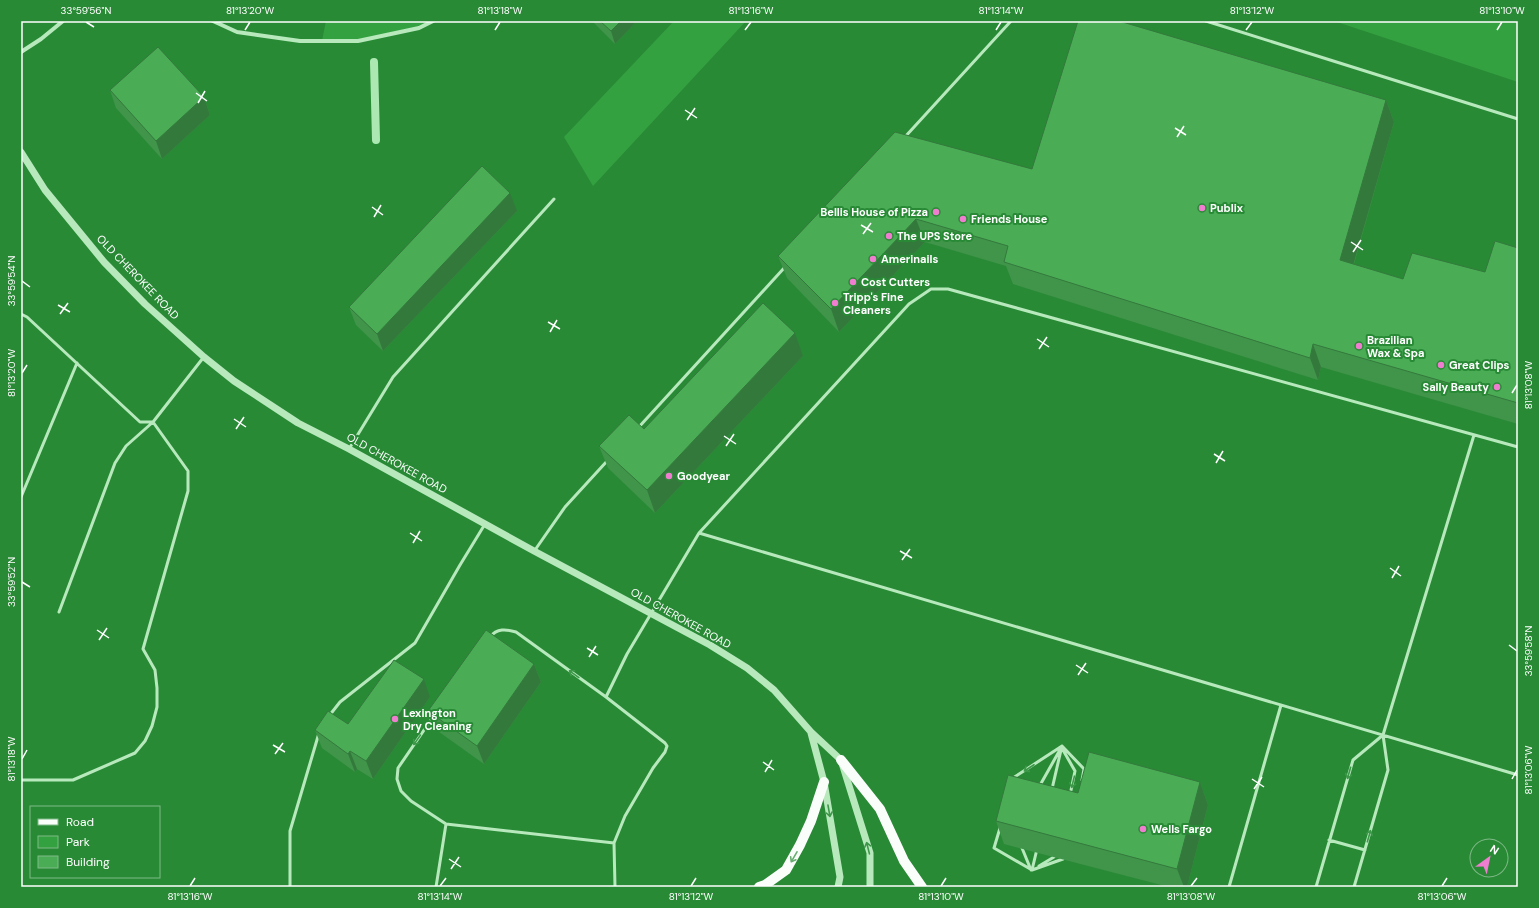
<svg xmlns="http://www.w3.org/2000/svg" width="1539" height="908" font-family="'DM Sans',sans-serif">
  <rect width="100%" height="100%" fill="#298a36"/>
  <path fill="#34a141" d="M326,21H433L419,28L358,41H322Z
    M674,21H746L593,186L564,137Z
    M1334,21H1518V82Z"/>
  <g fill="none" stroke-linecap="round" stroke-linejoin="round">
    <path stroke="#ace9b2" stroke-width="8" d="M374,62L376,140"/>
    <path stroke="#b7e9bd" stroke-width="3" d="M1206,21L1518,119
      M904,138L1011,21
      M21,314L27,317L140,422H153L203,358
      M638,428L785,267
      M349,449L393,377L554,199
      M21,497L77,363
      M699,533L1518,775
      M535,550L565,507L608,460
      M490,637C497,628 506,629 516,632L606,697
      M329,716L340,702L415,643L460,565L485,524
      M433,717L398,768L397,779L401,791L411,801L446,824
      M1062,746L1084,769L1082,780
      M1063,750L1075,771L1070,795
      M1013,778L1062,746
      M21,780H73L135,753L145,741L152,726L157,707V688L155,670L143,649L188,491V471L153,422L126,446L115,463L59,612
      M1039,787L1061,748
      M1052,789L1061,750
      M1000,828L994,848L1032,870
      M1329,840L1365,850
      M1022,845V848L1031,870
      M1039,866L1054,857L1055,854
      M1032,870L1063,859L1064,857
      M1032,870L1037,849
      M290,887V831L319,733
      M436,887L446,824L614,843
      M615,887L614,843L625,816L653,768L665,752L667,746L665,743L606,697L627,654L699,533L909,304L931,289H948L1518,447
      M1229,887L1281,705
      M1316,887L1353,760L1383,735
      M1354,887L1388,770L1383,735L1474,435"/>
    <path stroke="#b7e9bd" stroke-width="4" d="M213,21L237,32L300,41H358L419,28L433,21
      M21,52L41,39L63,21"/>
    <path stroke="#b7e9bd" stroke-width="7" d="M21,152L45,190L104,262L145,304L204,357L234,381L298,423L349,449L534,551L710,645L747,668L774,690L811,732L841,760L870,853V887
      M811,733L824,782L840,877L838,887"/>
    <path stroke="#fafefb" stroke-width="10" d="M841,760L880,809L904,861L922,887
      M759,887L765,885L786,870L800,845L811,821L824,782"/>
  </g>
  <path fill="#40954a" d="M592,21H637L615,44Z
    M110,90L204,97L210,115L162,159L116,108Z
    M1386,100L1394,122L1354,264L1403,279L1485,272L1518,248V424L1321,367L1318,380L1013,284L1006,266L925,242L839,332L787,278L778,256L1032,169Z
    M517,211L383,351L356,325L349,307Z
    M803,356L655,513L608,468L599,446L644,429Z
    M534,664L541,682L484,764L435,729L428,711Z
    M430,697L373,779L357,769L355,772L322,748L315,730L348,724Z
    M1200,782L1208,805L1187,887H1169L1004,844L996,821L1078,793Z"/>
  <path fill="#34793c" d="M621,21H637L615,44L611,31Z
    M204,97L210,115L162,159L156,141Z
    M1386,100L1394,122L1348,283L1340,260Z
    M510,193L517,211L383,351L377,334Z
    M916,219L925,242L839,332L831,309Z
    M795,333L803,356L655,513L647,490Z
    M1313,344L1321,367L1318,380L1310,358Z
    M534,664L541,682L484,764L477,746Z
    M424,679L430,697L373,779L366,761Z
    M350,751L357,769L355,772L348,754Z
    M1200,782L1208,805L1187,887H1184L1177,869Z"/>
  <path fill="#4aad56" stroke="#34793c" d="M600,21H621L611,31Z
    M1078,21H1119L1386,100L1340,260L1403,279L1412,253L1485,272L1495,241L1518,248V403L1313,344L1310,358L1004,262L1008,246L916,219L831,309L778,256L895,132L1032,169Z
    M158,47L204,97L156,141L110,90Z
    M482,166L510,193L377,334L349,307Z
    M763,303L795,333L647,490L599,446L629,415L644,429Z
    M486,630L534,664L477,746L428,711Z
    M394,660L424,679L366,761L350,751L348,754L315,730L328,711L348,724Z
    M1089,752L1200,782L1177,869L996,821L1008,775L1078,793Z"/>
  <defs><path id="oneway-shaft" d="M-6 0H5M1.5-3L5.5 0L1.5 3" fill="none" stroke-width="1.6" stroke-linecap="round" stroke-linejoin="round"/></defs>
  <g stroke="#3e984a">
    <use href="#oneway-shaft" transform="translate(574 674) rotate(-144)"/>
    <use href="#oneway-shaft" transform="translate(417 740) rotate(125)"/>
    <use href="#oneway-shaft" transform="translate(1029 768) rotate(147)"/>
    <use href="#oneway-shaft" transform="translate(1349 773) rotate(106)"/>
    <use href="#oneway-shaft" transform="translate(1073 782) rotate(104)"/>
    <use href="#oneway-shaft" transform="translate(829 811) rotate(80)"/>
    <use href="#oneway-shaft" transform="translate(1369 836) rotate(-74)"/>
    <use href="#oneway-shaft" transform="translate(868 848) rotate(-104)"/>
  </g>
  <use stroke="#68ad71" href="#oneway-shaft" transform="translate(794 857) rotate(120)"/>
  <path fill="none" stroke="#fff" stroke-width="1.5" d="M86,22L94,27M245,30L250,22M495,30L500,22M745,30L751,22M996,30L1001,22M1246,30L1252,22M1497,30L1502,22M196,93L207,101M198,103L205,91M685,110L697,118M687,120L695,108M1175,128L1186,135M1177,137L1184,126M372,207L383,215M374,217L381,205M861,225L873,232M863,234L871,223M1351,242L1363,250M1353,252L1361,240M22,281L30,287M58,305L70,312M60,314L68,303M548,322L560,329M550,332L557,320M1037,339L1049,347M1039,349L1047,337M22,373L27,365M1512,393L1517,385M234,419L246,427M236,429L244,417M724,436L736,444M726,446L734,434M1214,454L1225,461M1216,463L1223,451M410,533L422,541M413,543L420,531M900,551L912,558M902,560L910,549M1390,568L1401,576M1392,578L1399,566M22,582L30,587M97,630L109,638M99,640L107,628M1509,645L1517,651M587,648L598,655M589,657L596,646M1076,665L1088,673M1078,675L1086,663M273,745L285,752M275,754L283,743M22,759L27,750M763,762L774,770M765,772L772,760M1252,779L1264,787M1512,779L1517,770M1254,789L1262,777M449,859L461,867M451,869L459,857M190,886L195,878M440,886L446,878M691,886L696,878M941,886L946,878M1191,886L1197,878M1442,886L1447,878"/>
  <g fill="#f07ed0" stroke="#298a36" stroke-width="1.5">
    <circle cx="1202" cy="208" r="4"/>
    <circle cx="936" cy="212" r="4"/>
    <circle cx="963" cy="219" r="4"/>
    <circle cx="889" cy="236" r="4"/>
    <circle cx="873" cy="259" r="4"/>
    <circle cx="853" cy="282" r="4"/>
    <circle cx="835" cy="303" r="4"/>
    <circle cx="1359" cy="346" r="4"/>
    <circle cx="1441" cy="365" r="4"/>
    <circle cx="1497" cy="387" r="4"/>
    <circle cx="669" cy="476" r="4"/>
    <circle cx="395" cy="719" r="4"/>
    <circle cx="1143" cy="829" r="4"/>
  </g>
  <g text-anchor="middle" stroke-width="4" stroke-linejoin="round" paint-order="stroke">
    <g font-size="11" font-weight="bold" fill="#fff" stroke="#298a36" text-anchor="start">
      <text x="1210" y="212">Publix</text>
      <text x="928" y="216" text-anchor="end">Bellis House of Pizza</text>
      <text x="971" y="223">Friends House</text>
      <text x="897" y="240">The UPS Store</text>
      <text x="881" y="263">Amerinails</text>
      <text x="861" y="286">Cost Cutters</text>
      <text x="843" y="301">Tripp's Fine<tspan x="843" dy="13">Cleaners</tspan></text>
      <text x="1367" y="344">Brazilian<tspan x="1367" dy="13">Wax &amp; Spa</tspan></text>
      <text x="1449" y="369">Great Clips</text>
      <text x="1489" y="391" text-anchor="end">Sally Beauty</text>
      <text x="677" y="480">Goodyear</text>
      <text x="403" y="717">Lexington<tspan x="403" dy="13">Dry Cleaning</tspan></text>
      <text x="1151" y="833">Wells Fargo</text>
    </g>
    <g font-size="11" fill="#fff" stroke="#298a36">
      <text transform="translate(138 277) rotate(46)" y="4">OLD CHEROKEE ROAD</text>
      <text transform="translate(397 463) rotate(29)" y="4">OLD CHEROKEE ROAD</text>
      <text transform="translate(681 618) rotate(29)" y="4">OLD CHEROKEE ROAD</text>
    </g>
  </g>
  <rect width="1539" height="908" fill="none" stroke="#298a36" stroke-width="44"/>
  <rect x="30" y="806" width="130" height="72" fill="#298a36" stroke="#7fb986"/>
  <rect x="38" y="819" width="20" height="6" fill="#fafefb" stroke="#7fb986"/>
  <text x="66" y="826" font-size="12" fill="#ffffff">Road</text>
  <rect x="38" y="836" width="20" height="12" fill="#34a141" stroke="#7fb986"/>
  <text x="66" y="846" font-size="12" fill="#ffffff">Park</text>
  <rect x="38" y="856" width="20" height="12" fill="#4aad56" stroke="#7fb986"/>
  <text x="66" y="866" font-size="12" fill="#ffffff">Building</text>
  <g transform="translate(1489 858) rotate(33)"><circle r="19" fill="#298a36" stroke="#7fb986"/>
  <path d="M0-3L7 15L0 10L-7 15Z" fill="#f07ed0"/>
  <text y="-6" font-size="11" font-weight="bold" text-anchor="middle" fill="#ffffff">N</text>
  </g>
  <rect x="22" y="22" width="1495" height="864" fill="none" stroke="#fff" stroke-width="1.5"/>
  <g font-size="10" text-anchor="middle" fill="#fff">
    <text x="86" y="14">33°59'56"N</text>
    <text x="250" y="14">81°13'20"W</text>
    <text x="500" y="14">81°13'18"W</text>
    <text x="751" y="14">81°13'16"W</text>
    <text x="1001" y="14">81°13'14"W</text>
    <text x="1252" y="14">81°13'12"W</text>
    <text x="1502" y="14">81°13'10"W</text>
    <text transform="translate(11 281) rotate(-90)" y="4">33°59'54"N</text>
    <text transform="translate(11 373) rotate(-90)" y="4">81°13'20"W</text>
    <text transform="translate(1528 385) rotate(-90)" y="4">81°13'08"W</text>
    <text transform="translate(11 582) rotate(-90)" y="4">33°59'52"N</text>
    <text transform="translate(1528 651) rotate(-90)" y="4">33°59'58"N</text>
    <text transform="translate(11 759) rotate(-90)" y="4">81°13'18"W</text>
    <text transform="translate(1528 770) rotate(-90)" y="4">81°13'06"W</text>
    <text x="190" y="900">81°13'16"W</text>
    <text x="440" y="900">81°13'14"W</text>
    <text x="691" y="900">81°13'12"W</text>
    <text x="941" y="900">81°13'10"W</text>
    <text x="1191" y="900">81°13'08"W</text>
    <text x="1442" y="900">81°13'06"W</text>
  </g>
</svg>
